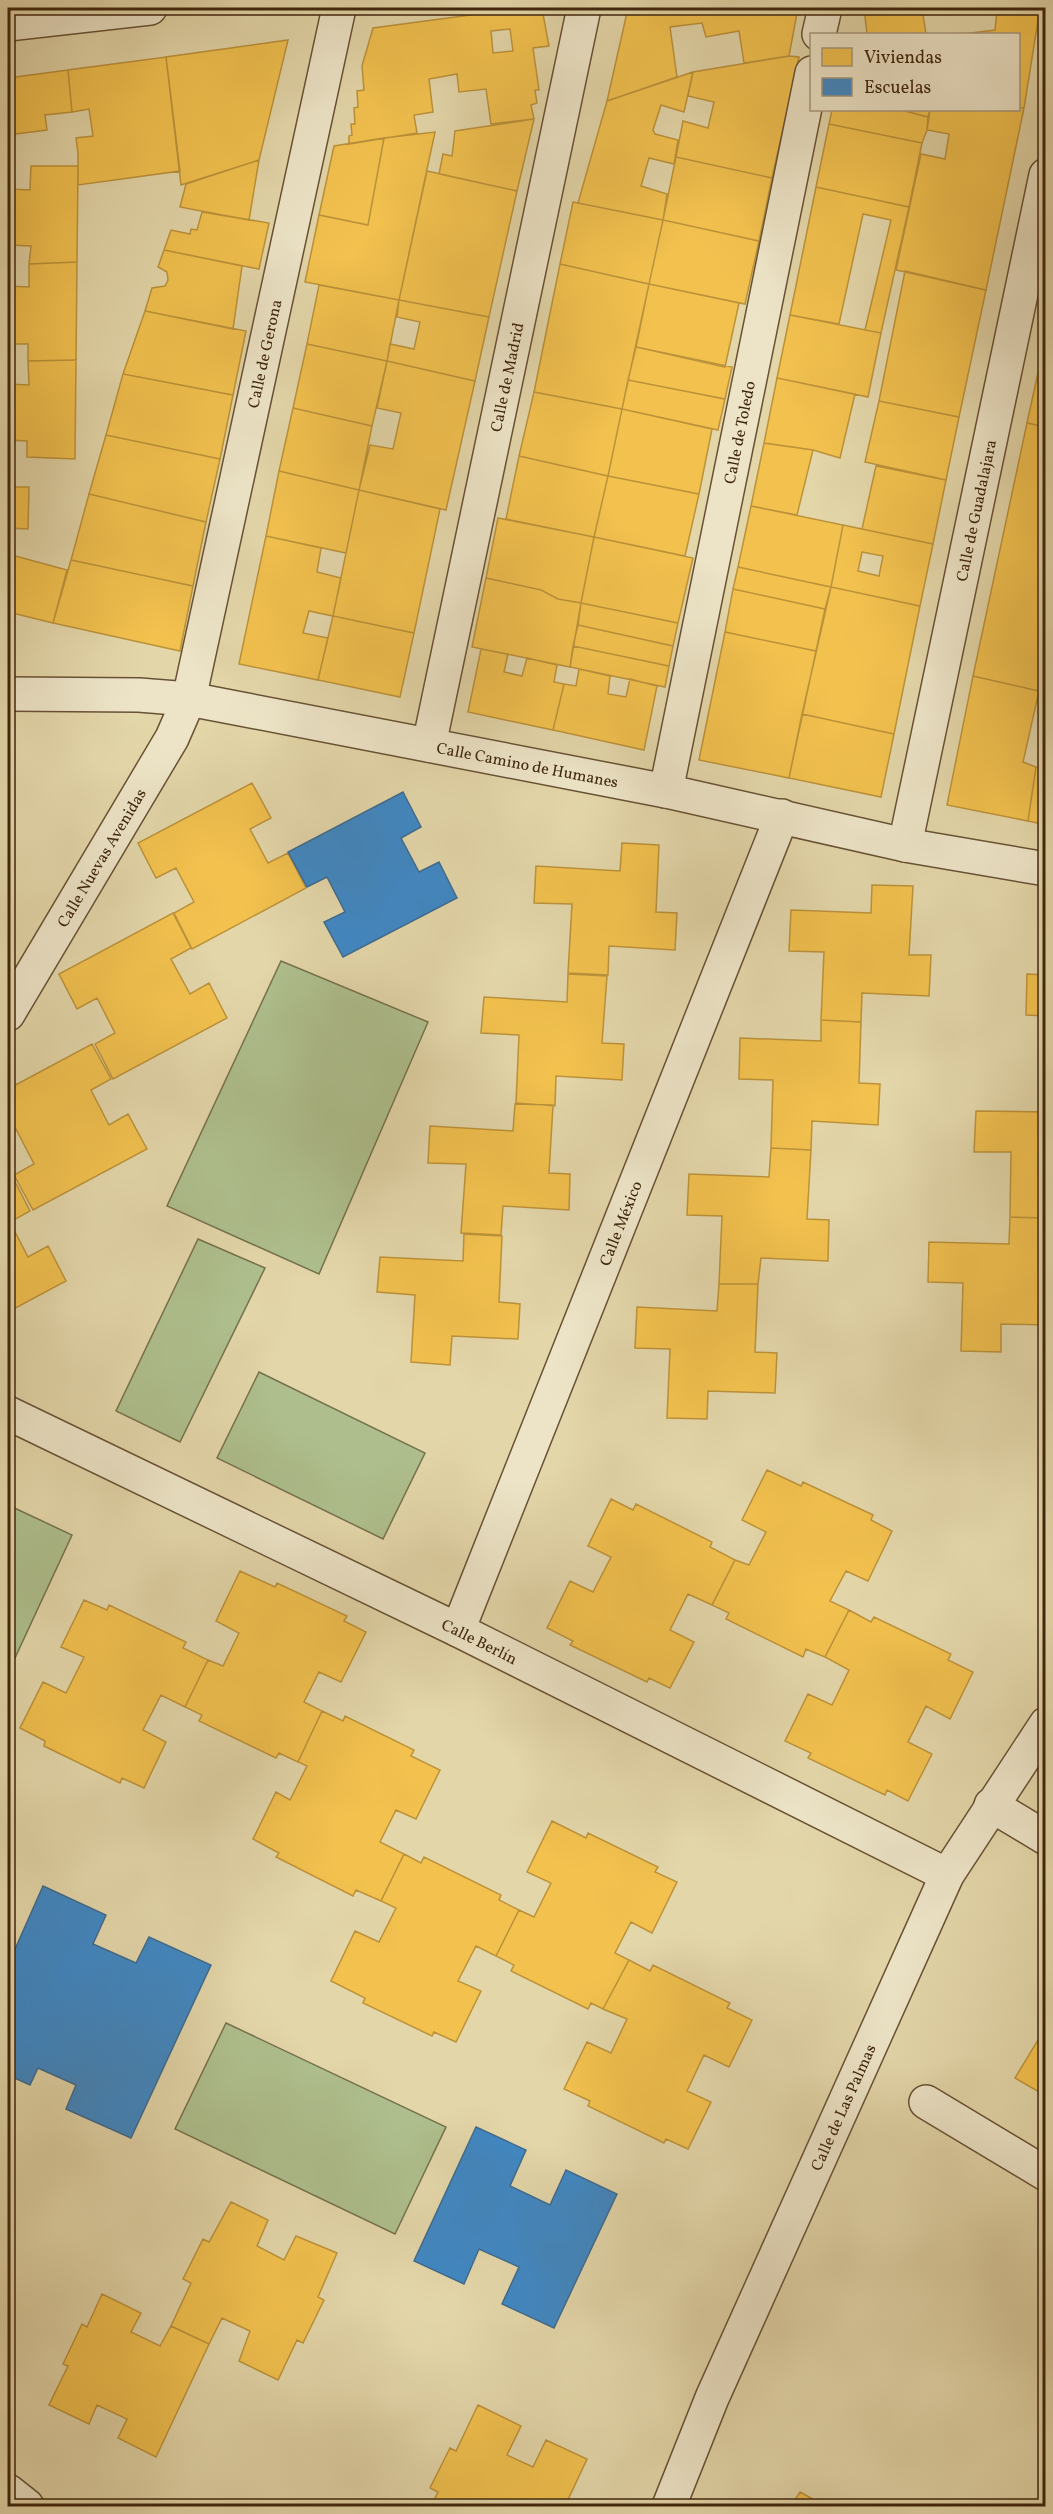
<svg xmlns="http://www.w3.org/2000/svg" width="1053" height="2514" font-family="Vollkorn,serif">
  <rect width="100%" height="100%" fill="#e3d6a9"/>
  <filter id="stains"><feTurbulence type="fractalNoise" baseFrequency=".00333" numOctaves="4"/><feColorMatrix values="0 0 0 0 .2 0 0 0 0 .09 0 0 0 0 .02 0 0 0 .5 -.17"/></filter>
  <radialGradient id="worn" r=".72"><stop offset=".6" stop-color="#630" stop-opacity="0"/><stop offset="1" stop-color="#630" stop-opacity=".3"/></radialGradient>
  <path fill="#aebf8d" stroke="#76724d" stroke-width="1.5" d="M281,961L428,1022L319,1274L167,1206Z
    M198,1239L265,1268L180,1442L116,1411Z
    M259,1372L425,1453L383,1539L217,1458Z
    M8,1505L72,1535L8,1673Z
    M226,2023L446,2127L395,2234L175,2129Z"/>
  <path fill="#f2c14e" stroke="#bc923a" stroke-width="1.5" fill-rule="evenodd" d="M523,8H547L548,14H543L549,46L533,48L539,90H535L537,103L531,105L534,119L491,124L486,89L459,92L457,74L429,79L433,112L414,115L417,133L349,144V136L352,135L351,124H355L354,108L358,107L357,91L364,90L362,66L373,28ZM510,29L513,51L493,53L491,31Z
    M628,8H798L789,56L744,63L739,31L706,37L702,23L670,27L677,77L607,101Z
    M864,8H922L926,34H867Z
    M981,8H1012L983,12Z
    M1012,8H1040L1024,108H1018V34H963L995,30L997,11Z
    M288,40L259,160L181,185L166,57Z
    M789,56L799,57L772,178L676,157L683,121L708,128L714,102L688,96L693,72Z
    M166,57L180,171L78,185V153L76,138L93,136L89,109L72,112L68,70Z
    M68,70L72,112L45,115L47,130L8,135V78Z
    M693,72L684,112L661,105L653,130L655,134L678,140L674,164L649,158L641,186L667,194L663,220L578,203L607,101Z
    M1018,108H1024L986,290L896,270L921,154L945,159L949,134L927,130L930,110Z
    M832,110H901L928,117L927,130L922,143L829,124Z
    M901,110H930L928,117Z
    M534,119L517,191L439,174L443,154L452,156L455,131Z
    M829,124L922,143L909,207L816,187Z
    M435,132L399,300L305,282L319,215L368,225L384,138Z
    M384,138L368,225L319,215L334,146Z
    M676,157L772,178L759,241L663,220Z
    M259,160L249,220L180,207L186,184Z
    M31,166H78L77,262L29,264L31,246L8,245V189L30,190Z
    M427,171L517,191L489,317L399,300Z
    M816,187L909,207L881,333L865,330L891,220L863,214L839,324L790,315Z
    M573,202L663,220L649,284L560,264Z
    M202,212L269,223L259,269L164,250L171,230L190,234L191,229L197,230Z
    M663,220L759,241L745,304L649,284Z
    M164,250L242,266L233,329L145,311L152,288L165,286L168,280L167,272L158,267Z
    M77,262L76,360L28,361V344H8V286L29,287V264Z
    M560,264L649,284L622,409L534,392Z
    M905,271L986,290L959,417L879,401Z
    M649,284L739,303L725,367L636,347Z
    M319,285L399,300L387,361L307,344Z
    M399,300L489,317L475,381L387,361L390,344L414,349L420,322L397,317Z
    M145,311L246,331L233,395L123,374Z
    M790,315L881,333L868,397L777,378Z
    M1046,336V427L1027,423Z
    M307,344L387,361L372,426L293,408Z
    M636,347L732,367L725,399L628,380Z
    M76,360L75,459L27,457V441L8,440V384L29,385L28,361Z
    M387,361L475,381L446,510L359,490L370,445L393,449L401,413L377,408Z
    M123,374L233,395L220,459L106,435Z
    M777,378L855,394L840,458L813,450L764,443Z
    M628,380L725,399L718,430L622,409Z
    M534,392L622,409L608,476L519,456Z
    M879,401L959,417L946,480L865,462Z
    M293,408L372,426L359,490L279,471Z
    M622,409L712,429L699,494L608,476Z
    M1027,423L1046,427V669L1039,691L973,676Z
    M106,435L220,459L206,522L89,494Z
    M764,443L813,450L797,515L751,506Z
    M519,456L608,476L594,537L506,519Z
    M876,466L946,480L933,544L862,529Z
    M279,471L359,490L346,553L266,536Z
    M608,476L699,494L685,556L594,537Z
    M8,487H29L28,529L8,528Z
    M359,490L440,509L414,633L333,616Z
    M89,494L206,522L193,586L71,560Z
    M751,506L843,525L831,587L738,567Z
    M498,518L594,537L581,603L558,599L541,590L486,578Z
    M843,525L933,544L920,606L831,587ZM862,552L883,556L879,576L858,571Z
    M266,536L321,548L317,572L341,578L333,616L309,611L303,633L328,638L318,680L239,664Z
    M594,537L693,558L678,623L581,603Z
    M8,554L67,570L53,623L8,612Z
    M71,560L193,586L180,651L53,623Z
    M738,567L831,587L825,609L733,589Z
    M486,578L541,590L558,599L581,603L570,667L472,647Z
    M831,587L920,606L894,734L802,714Z
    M733,589L825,609L816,651L725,632Z
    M581,603L678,623L673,646L578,625Z
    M333,616L414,633L400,697L318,680Z
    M578,625L673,646L669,666L573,646Z
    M725,632L816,651L789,778L699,760Z
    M573,646L669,666L665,687L570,667Z
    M481,649L508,654L504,672L522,676L527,658L557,665L554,682L564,684L553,730L468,712Z
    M579,669L610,676L608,694L626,697L630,679L657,686L644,750L553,730L564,684L576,686Z
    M973,676L1039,691L1023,762L1036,767L1028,821L947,805Z
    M802,714L894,734L881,797L789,778Z
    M1036,767L1046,769V825L1028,821Z
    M252,783L271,818L250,829L268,863L288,853L306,888L192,949L174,913L194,902L176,868L156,878L138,843Z
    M622,843L659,845L656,912L677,913L675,950L609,946L608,975L568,973L572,904L534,903L536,866L620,871Z
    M872,885L913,886L909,955H931L929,996L862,993L861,1022L821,1020L824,952L789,951L791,910L871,913Z
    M173,913L191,948L171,959L190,994L209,983L227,1018L113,1079L95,1044L115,1033L97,998L77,1009L59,974Z
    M568,974L607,976L602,1043L624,1044L622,1080L556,1076L555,1106L516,1103L519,1035L481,1033L484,997L567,1002Z
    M1027,974L1046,975V1016L1026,1015Z
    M821,1020L861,1022L859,1083L880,1084L878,1125L812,1121L811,1150L771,1148L773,1080L739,1079L740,1038L821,1041Z
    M92,1044L111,1079L91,1090L109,1125L128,1114L147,1149L33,1210L14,1175L34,1164L16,1129L8,1134V1089Z
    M515,1104L553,1105L549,1173L570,1174L569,1210L503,1206L501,1235L461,1233L466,1164L428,1163L430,1126L513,1131Z
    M976,1111L1046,1112V1218L1010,1217L1011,1152H974Z
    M771,1148L811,1150L807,1219L829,1220L828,1261L761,1258L758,1284H719L722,1216L687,1215L689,1174L769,1177Z
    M12,1176L30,1211L10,1222L28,1257L48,1246L66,1281L8,1312V1178Z
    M1010,1217L1046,1218V1325L1001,1324V1352L961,1351L963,1283L928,1282L929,1242L1009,1244Z
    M464,1234L502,1236L499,1302L520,1304L518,1339L452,1336L450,1365L411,1362L415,1295L377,1292L380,1257L463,1261Z
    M719,1284H758L755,1352L777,1353L775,1393L708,1391L707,1419L667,1418L670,1349L635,1348L637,1307L717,1311Z
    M767,1470L801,1486L803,1482L873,1515L871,1520L892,1531L868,1581L846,1571L830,1601L849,1610L825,1657L806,1649L803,1657L726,1619L729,1613L712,1605L735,1560L749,1565L766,1532L742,1520Z
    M611,1499L633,1510L636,1504L712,1542L710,1547L735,1560L712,1605L688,1594L670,1630L694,1642L670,1688L649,1678L647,1682L570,1645L573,1641L547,1628L570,1581L593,1592L611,1557L588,1546Z
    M240,1571L275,1587L277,1583L347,1616L344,1621L366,1632L341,1682L319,1672L304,1702L322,1711L298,1762L279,1753L276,1758L199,1721L202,1715L185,1707L208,1660L223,1666L239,1633L216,1621Z
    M84,1600L107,1610L109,1605L186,1642L183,1648L208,1660L185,1707L161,1695L143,1730L166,1742L144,1788L122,1778L120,1783L44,1746L45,1741L20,1728L43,1682L66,1693L84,1657L61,1647Z
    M849,1610L871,1622L874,1617L951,1654L948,1660L973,1672L950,1719L926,1706L908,1742L932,1754L908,1801L887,1790L885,1795L808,1758L811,1753L785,1741L808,1694L832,1705L849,1670L825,1657Z
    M322,1711L343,1721L345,1716L414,1750L411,1756L440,1770L416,1819L396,1810L380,1842L404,1854L381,1901L356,1890L353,1896L276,1857L279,1853L253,1839L276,1792L290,1800L307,1766L298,1762Z
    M552,1821L586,1838L588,1833L658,1867L655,1872L677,1882L652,1933L631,1922L615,1953L629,1960L603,2009L591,2003L588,2009L511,1971L514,1965L496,1956L519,1910L534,1917L551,1883L527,1872Z
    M404,1854L421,1863L424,1857L501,1895L499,1900L519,1910L496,1956L476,1946L458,1981L481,1991L456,2042L434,2032L432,2036L363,2003L365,1998L331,1981L355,1931L379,1942L396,1908L381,1901Z
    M629,1960L650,1971L653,1965L730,2003L727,2008L752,2020L729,2067L704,2055L687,2091L711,2102L688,2149L666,2139L664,2143L588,2106L590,2101L564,2089L587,2042L611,2053L627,2019L603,2009Z
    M1044,2030L1046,2031V2096L1015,2078Z
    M231,2202L268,2220L257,2246L284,2260L296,2236L337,2253L318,2297L324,2300L303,2343L297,2340L278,2380L239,2361L250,2331L222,2318L209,2344L171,2326L191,2283L183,2279L203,2239L209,2242Z
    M102,2294L141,2313L131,2332L160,2346L171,2326L209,2344L156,2457L118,2438L127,2419L97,2405L89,2424L49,2405L68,2366L63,2364L82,2324L87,2327Z
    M478,2405L521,2426L507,2455L533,2467L546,2440L587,2459L565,2506H431L438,2492L430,2488L450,2448L456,2451Z
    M800,2492L820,2503L823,2499L836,2506H791Z
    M350,2501L361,2506H348Z"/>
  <path fill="#3f88c5" stroke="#3f6b8e" stroke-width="1.5" d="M403,792L421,827L401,838L419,872L439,862L457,898L343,957L324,922L345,912L327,877L307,887L288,852Z
    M43,1886L106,1915L93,1944L136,1963L149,1937L211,1965L131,2138L66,2109L76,2085L38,2068L30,2085L8,2075V1965Z
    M476,2127L526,2150L510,2186L550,2205L566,2170L617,2194L554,2328L502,2304L519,2267L479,2249L464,2284L414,2261Z"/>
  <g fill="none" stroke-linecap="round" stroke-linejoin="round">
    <defs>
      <g id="street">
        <path d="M8,24L150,8"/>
        <path d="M819,34L825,8"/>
        <path id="s1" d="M8,694L139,695L189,699L666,791L905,845L1046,869"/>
        <path id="s2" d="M429,745L584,8"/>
        <path id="s3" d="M666,791L812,73"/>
        <path id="s4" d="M905,845L1046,175"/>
        <path id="s5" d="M8,1014L172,738L189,699L339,8"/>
        <path id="s6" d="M8,1413L458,1630L947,1875"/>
        <path id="s7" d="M458,1630L782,816"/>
        <path d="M991,1805L1046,1838"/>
        <path d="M926,2102L1046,2174"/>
        <path d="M8,2491L27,2506"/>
        <path id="s8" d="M669,2506L712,2398L947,1875L1046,1724"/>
      </g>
    </defs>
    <use href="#street" stroke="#685234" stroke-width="36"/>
    <use href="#street" stroke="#ede4c7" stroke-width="33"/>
  </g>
  <g text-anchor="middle" stroke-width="6" stroke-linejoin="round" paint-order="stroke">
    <g font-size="16" fill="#3f260d" stroke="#ede4c7">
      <text dy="6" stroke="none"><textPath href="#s5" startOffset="717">Calle de Gerona</textPath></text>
      <text dy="6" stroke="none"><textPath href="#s2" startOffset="376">Calle de Madrid</textPath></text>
      <text dy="6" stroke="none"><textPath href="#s3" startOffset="366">Calle de Toledo</textPath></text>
      <text dy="6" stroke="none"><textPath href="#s4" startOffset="342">Calle de Guadalajara</textPath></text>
      <text dy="6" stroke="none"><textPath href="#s1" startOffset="526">Calle Camino de Humanes</textPath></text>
      <text dy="6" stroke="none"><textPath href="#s5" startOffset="182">Calle Nuevas Avenidas</textPath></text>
      <text dy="6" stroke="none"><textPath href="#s7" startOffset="438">Calle México</textPath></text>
      <text dy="6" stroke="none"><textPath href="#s6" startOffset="524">Calle Berlín</textPath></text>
      <text dy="6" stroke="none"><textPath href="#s8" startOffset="435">Calle de Las Palmas</textPath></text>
    </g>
  </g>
  <rect width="1053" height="2514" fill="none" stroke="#e3d6a9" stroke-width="30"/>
  <rect x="9" y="9" width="1035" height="2496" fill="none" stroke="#3f260d" stroke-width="3"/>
  <rect x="15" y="15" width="1023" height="2484" fill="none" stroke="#3f260d" stroke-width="1.5"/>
  <rect x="810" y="33" width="210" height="78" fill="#ede4c7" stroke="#a7987d" stroke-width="1.5"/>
  <rect x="822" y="48" width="30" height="18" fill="#f2c14e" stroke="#a7987d" stroke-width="1.5"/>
  <text x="864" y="63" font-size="18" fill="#3f260d">Viviendas</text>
  <rect x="822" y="78" width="30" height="18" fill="#3f88c5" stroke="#a7987d" stroke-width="1.5"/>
  <text x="864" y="93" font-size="18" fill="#3f260d">Escuelas</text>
  <rect width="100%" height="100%" filter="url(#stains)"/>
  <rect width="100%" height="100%" fill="url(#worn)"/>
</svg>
